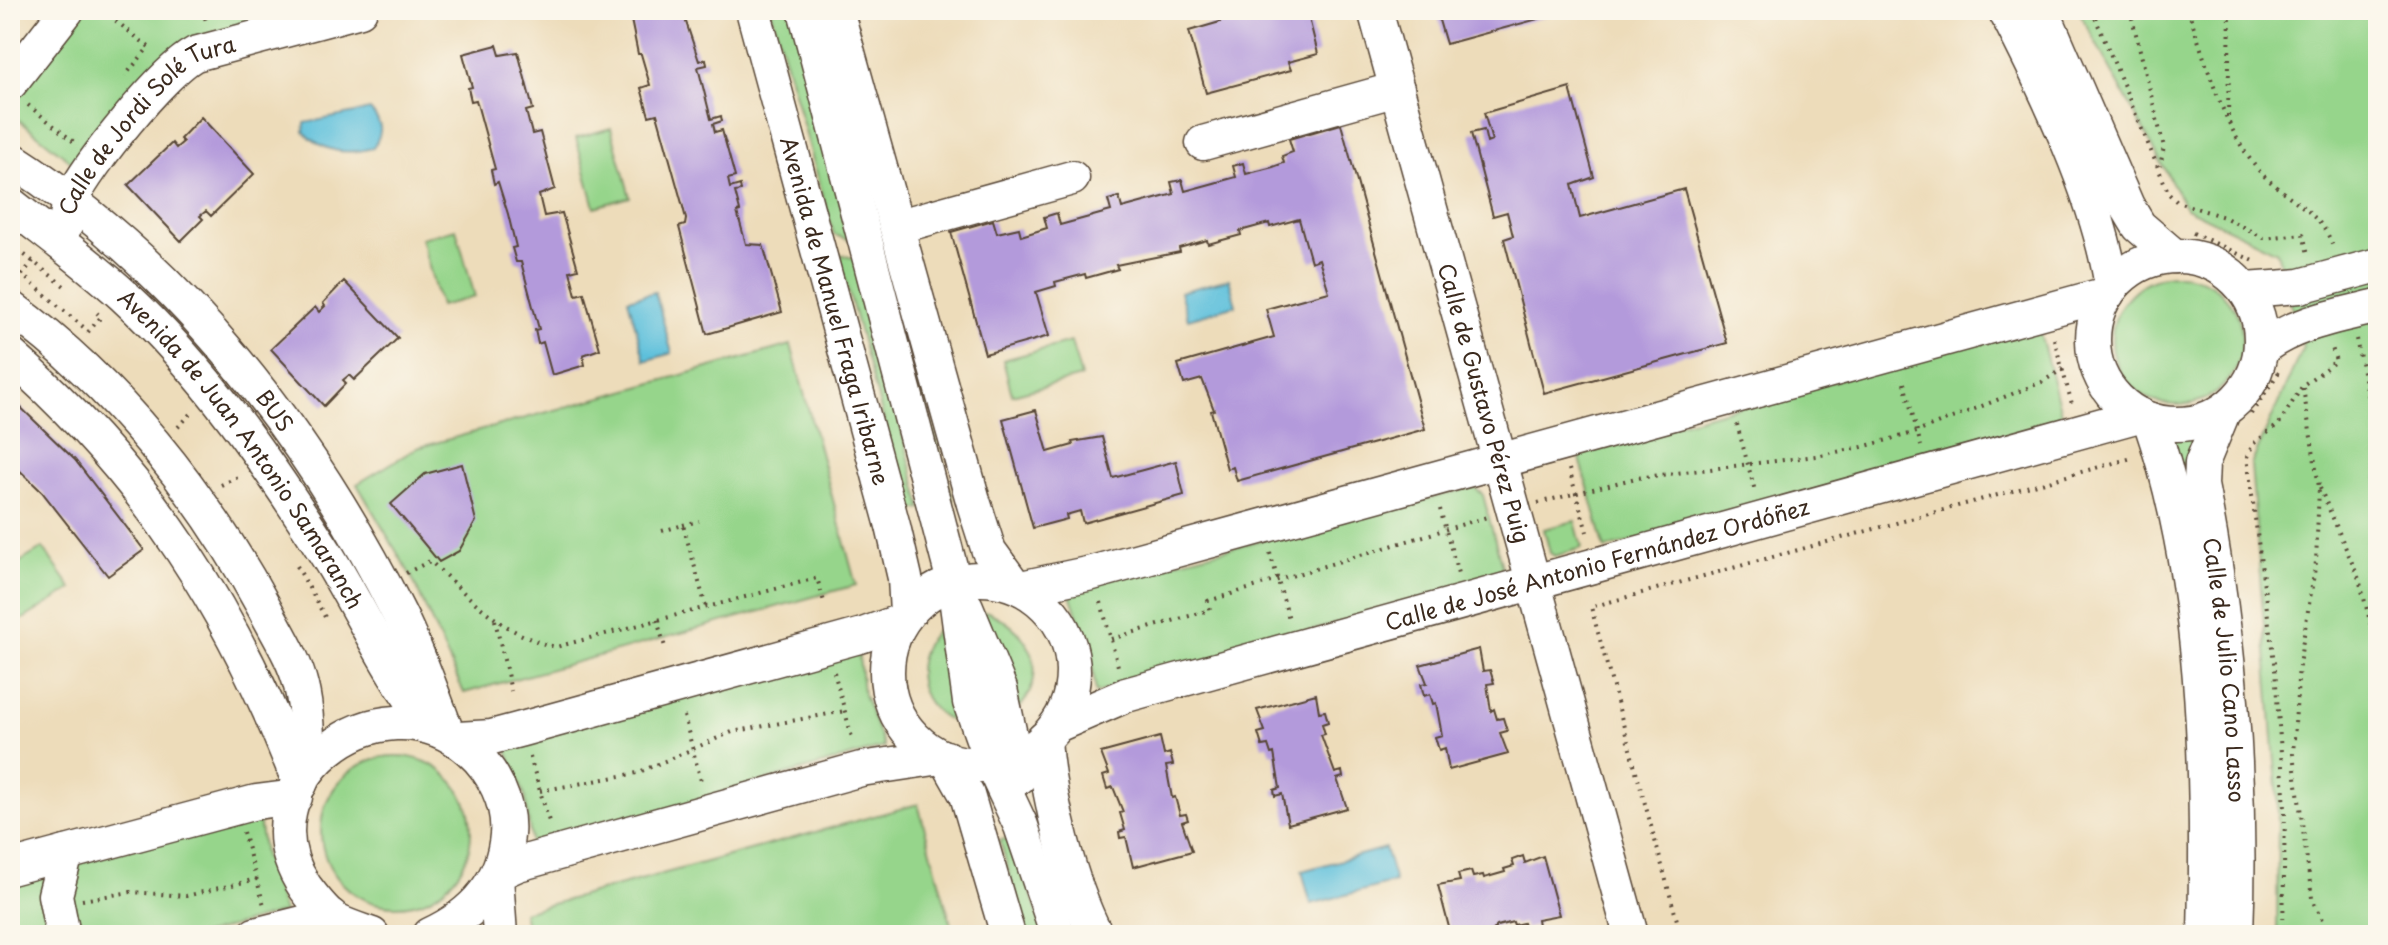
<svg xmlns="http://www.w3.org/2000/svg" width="2388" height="945" font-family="'Playpen Sans',sans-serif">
  <rect width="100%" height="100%" fill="#fbf7ec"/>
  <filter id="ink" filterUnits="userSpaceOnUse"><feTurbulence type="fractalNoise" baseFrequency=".0125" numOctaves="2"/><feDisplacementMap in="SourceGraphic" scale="16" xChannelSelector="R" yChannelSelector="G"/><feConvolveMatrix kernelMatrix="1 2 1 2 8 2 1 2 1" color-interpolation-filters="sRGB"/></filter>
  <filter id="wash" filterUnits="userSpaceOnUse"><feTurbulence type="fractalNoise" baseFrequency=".006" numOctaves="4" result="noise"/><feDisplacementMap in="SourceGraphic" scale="32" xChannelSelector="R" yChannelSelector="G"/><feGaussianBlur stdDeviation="1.8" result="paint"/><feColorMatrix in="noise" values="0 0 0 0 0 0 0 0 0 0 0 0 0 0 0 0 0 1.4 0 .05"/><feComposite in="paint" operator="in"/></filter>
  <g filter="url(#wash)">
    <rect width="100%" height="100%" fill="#eddcba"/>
    <path fill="#96d58b" stroke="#688054" stroke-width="2" d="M79,10H327L192,47L82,170L10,113V99Z
      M771,10H792L850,240L834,235Z
      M2078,10H2378V935H2277L2278,800L2251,465L2303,347L2277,252L2186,208Z
      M611,128L630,197L595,207L576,138Z
      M456,229L475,297L440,306L421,238Z
      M838,254L857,259L922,508L909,511Z
      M883,263L889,265L953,500L946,502Z
      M2112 340a65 65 0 1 1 130 0a65 65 0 1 1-130 0Z
      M2038,325L2064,424L1605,549L1578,451Z
      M1071,342L1081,377L1012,395L1003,360Z
      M791,345L856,585L464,693L412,578L357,484L417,448Z
      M2168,436H2193L2185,477Z
      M1474,487L1483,495L1502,567L1499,576L1096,693L1091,653L1068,589Z
      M1575,521L1582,548L1555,556L1550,553L1544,529Z
      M43,548L72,589L10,627V568Z
      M988,612C1034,632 1052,676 1014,714L978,613Z
      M950,619L971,727C912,718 901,651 950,619Z
      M858,648L863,692L884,747L532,847L525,796L505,745Z
      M321 831a75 75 0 1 1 150 0a75 75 0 1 1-150 0Z
      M918,804L954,935H528L523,912Z
      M258,814L264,855L284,912L202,935H10V882Z
      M1012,838L1045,935H1026L1000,840Z"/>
    <path fill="#5dc0db" stroke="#4c757c" stroke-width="2" d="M370,110C383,124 383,132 373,148C345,155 325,153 304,132L305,123Z
      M1229,279L1236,305L1188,319L1180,292Z
      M655,292L672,353L645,361L628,299Z
      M1385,848L1395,882L1311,904L1302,871Z"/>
    <g id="blocks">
      <path fill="#b39adb" d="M629,10H682L699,61L706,59L707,65L698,67L711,119L721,116L722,121L713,124L715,132L722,130L735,177L728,179L730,188L740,185L741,191L735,192L740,211L737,212L746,244L763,245L782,312L707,334L679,227L685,225L686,219L683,207L657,114L649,116L641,88L650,85L641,54H638Z
        M1217,10H1307L1318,54L1288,62L1291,70L1206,93L1189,31L1220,22Z
        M1436,10H1567V11L1446,44Z
        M497,45L500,55L518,52L533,109L526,111L532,134L540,132L555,189L539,195L544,216L562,213L578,269L570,271L576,295L584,293L600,349L583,355L585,365L552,375L543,342L538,344L535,330L539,329L521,262H516L512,248L516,247L508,214L498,182L494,184L491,170L495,169L476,100L471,101L468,88L472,87L463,54Z
        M1570,88L1594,177L1572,185L1580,218L1684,189L1727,343L1544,393L1504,239L1513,236L1507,212L1493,216L1471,133L1484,130L1487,143L1492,141L1484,113Z
        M201,117L254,174L211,216L206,211L200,216L203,219L181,241L128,185L172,143L176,148L183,142L180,139Z
        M1341,124L1425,429L1237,481L1233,467L1227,469L1211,411L1214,410L1202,379L1184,384L1178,364L1274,337L1266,309L1329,292L1319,259L1311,262L1299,219L1270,227L1269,223L1240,231L1241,235L1208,244L1207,240L1179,248L1180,252L1116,265L1118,269L1086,278L1085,274L1055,282L1056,286L1036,292L1049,336L985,354L951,232L993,220L997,233L1019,228L1021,236L1047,228L1044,217L1057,213L1060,225L1111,211L1108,200L1119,197L1122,208L1174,194L1171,182L1182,180L1185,191L1236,177L1233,166L1243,163L1246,174L1273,167L1284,163L1282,156L1293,152L1289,139Z
        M344,281L398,338L354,380L349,375L343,380L346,383L324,406L271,349L315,307L319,312L325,306L323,303Z
        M10,397L75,460L144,550L108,576L42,492L10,461Z
        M1036,410L1048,452L1073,445L1072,442L1102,437L1113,478L1176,461L1184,495L1083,523L1080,511L1066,515L1067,519L1033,528L1003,419Z
        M462,464L476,521L459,551L439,562L391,504L425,474Z
        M1479,649L1483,671L1490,670L1494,683L1487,684L1491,711L1494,709L1497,719L1503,718L1507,731L1500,733L1508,754L1449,770L1445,748L1439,750L1435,737L1442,735L1436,703L1433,704L1430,694L1424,696L1421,684L1427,683L1420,665Z
        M1316,694L1319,712L1325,711L1328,722L1322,724L1325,734L1321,735L1335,773L1342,771L1343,777L1337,779L1347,808L1288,824L1282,794L1275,796L1274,790L1280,788L1274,753L1271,754L1268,745L1262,746L1258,733L1265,731L1257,710Z
        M1160,737L1164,755L1170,753L1173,765L1166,766L1172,798L1175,797L1180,815L1186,814L1188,820L1182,822L1192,851L1133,867L1126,837L1120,838L1119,832L1125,830L1120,813L1123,812L1113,787L1107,789L1103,776L1109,774L1101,753Z
        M1523,856L1525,863L1543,856L1559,915L1537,919L1538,925L1525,929L1523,923L1514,925L1513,922L1497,926L1489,935H1451L1438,885L1460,881L1458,874L1471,871L1473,877L1483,875L1484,878L1505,872L1504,869L1514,866L1512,860Z"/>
    </g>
  </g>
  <g filter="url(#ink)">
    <use href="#blocks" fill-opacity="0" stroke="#564535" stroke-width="2"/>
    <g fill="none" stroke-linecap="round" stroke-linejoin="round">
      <defs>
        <g id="minor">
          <path id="s1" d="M753,10L893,526L905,578L907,613"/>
          <path d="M805,10L954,582L970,702L992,764L1021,826L1058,935"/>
          <path d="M836,10L974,504L989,551L1013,584"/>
          <path id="s2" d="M1375,10L1631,935"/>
          <path d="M2005,10C2046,89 2099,198 2112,287"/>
          <path d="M2042,10L2127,206L2139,226L2174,256"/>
          <path d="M10,83L67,10"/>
          <path d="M1203,143L1397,89"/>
          <path id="s3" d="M10,158C180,267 310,436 399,614C418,652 432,693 447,733"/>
          <path id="s4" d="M10,204C48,234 88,263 123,295C204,369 270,466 328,557C365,617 387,671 432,727"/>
          <path d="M896,222L907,224L1072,178"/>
          <path id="s5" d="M66,224C67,217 68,207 71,200C88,165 163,71 195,54L360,10"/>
          <circle cx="2177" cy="340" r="84"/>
          <path d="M2246,290L2300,286L2378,265"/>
          <path d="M10,307C116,384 203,494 265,609C278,634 294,658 301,686C308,714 307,743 307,771"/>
          <path d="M2261,349C2293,323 2339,316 2378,306"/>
          <path d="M10,355C149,476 234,613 300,784"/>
          <path id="s6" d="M2223,412L2202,463L2201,485C2230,634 2242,784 2236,935"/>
          <path d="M2150,420C2205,580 2209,767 2205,935"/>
          <circle cx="980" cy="672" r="93"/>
          <path d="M1021,588L1092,573L2107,294"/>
          <path d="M966,607L1000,689L1019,777"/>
          <path id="s7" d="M1057,725L1126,695L2139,415"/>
          <path d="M458,739L492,737L522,729L863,635L901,621"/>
          <path d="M1044,739C1047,796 1070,885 1096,935"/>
          <path d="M946,758L967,795L1008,935"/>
          <path d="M10,868L256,802L295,797"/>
          <path d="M498,873L518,864L861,769L941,757"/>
          <path d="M496,878L500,935"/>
          <path d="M63,935L55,895L66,853"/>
          <path d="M255,935L331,916"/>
          <path d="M372,935C361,931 349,927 338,922C325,914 314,899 305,887C237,786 378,669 470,750C493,770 510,804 507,835C503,884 473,915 430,935"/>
        </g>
      </defs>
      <use href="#minor" stroke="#564535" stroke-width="37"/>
      <path stroke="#564535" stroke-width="4" stroke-dasharray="2 6" stroke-linecap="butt" d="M110,10L107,14L149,47L125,76
        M203,10L206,21
        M2092,10L2169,194L2177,202L2224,217L2264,238L2303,234L2308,254
        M2130,10L2164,147L2160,166
        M2188,10C2206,61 2220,118 2252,162C2276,196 2323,208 2334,250
        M28,105L74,142
        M2228,116L2230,10
        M2193,233L2254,261
        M12,245L68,289
        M33,261L22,275L88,331
        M88,332L101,317L97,313
        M2054,339L2072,404
        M2356,339L2378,442
        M1904,383L1921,446
        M2303,388L2319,487L2316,562L2299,665L2293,754L2312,898L2331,935
        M2251,414L2279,372
        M1737,424L1755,491
        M178,427L191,414L194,418
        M1569,469L1587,532
        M221,485L240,476
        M2320,488L2359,579L2378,652
        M1538,503L1636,478L1816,456L1862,447L1917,432L2042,382L2063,369
        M1440,509L1459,577
        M683,525L699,521
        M662,531L683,525L706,607
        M1270,553L1289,619
        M297,566L325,617
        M406,573L430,561C468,596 504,636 556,647L817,578L825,605
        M1101,602L1119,670
        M495,620L511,691
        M657,620L665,647
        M1111,639L1210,610L1208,601L1487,517
        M834,672L853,741
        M684,716L701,781
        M530,757L550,825
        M540,791L637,773L732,732L845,711
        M243,832L264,905
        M82,900L131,892L186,896L257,879
        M1681,935L1591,607L2132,458
        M2283,935L2285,808L2275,670L2247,457L2253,444L2279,424L2303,385L2336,361L2331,344"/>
      <use href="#minor" stroke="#fff" stroke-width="34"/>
    </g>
  </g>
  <g text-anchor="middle" stroke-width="7" stroke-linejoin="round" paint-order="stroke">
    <g font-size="22" fill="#3b2a1e" stroke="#fbf7ec">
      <text dy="8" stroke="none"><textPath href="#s5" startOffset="134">Calle de Jordi Solé Tura</textPath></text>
      <text dy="8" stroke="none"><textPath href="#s1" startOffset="312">Avenida de Manuel Fraga Iribarne</textPath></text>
      <text dy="8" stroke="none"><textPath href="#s2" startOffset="408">Calle de Gustavo Pérez Puig</textPath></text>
      <text dy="8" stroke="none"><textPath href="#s3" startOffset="368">BUS</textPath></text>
      <text dy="8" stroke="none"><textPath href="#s4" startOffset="340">Avenida de Juan Antonio Samaranch</textPath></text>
      <text dy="8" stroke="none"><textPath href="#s7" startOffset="564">Calle de José Antonio Fernández Ordóñez</textPath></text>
      <text dy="8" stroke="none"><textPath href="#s6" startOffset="264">Calle de Julio Cano Lasso</textPath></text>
    </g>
  </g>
  <rect width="2388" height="945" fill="none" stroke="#fbf7ec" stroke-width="40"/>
</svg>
